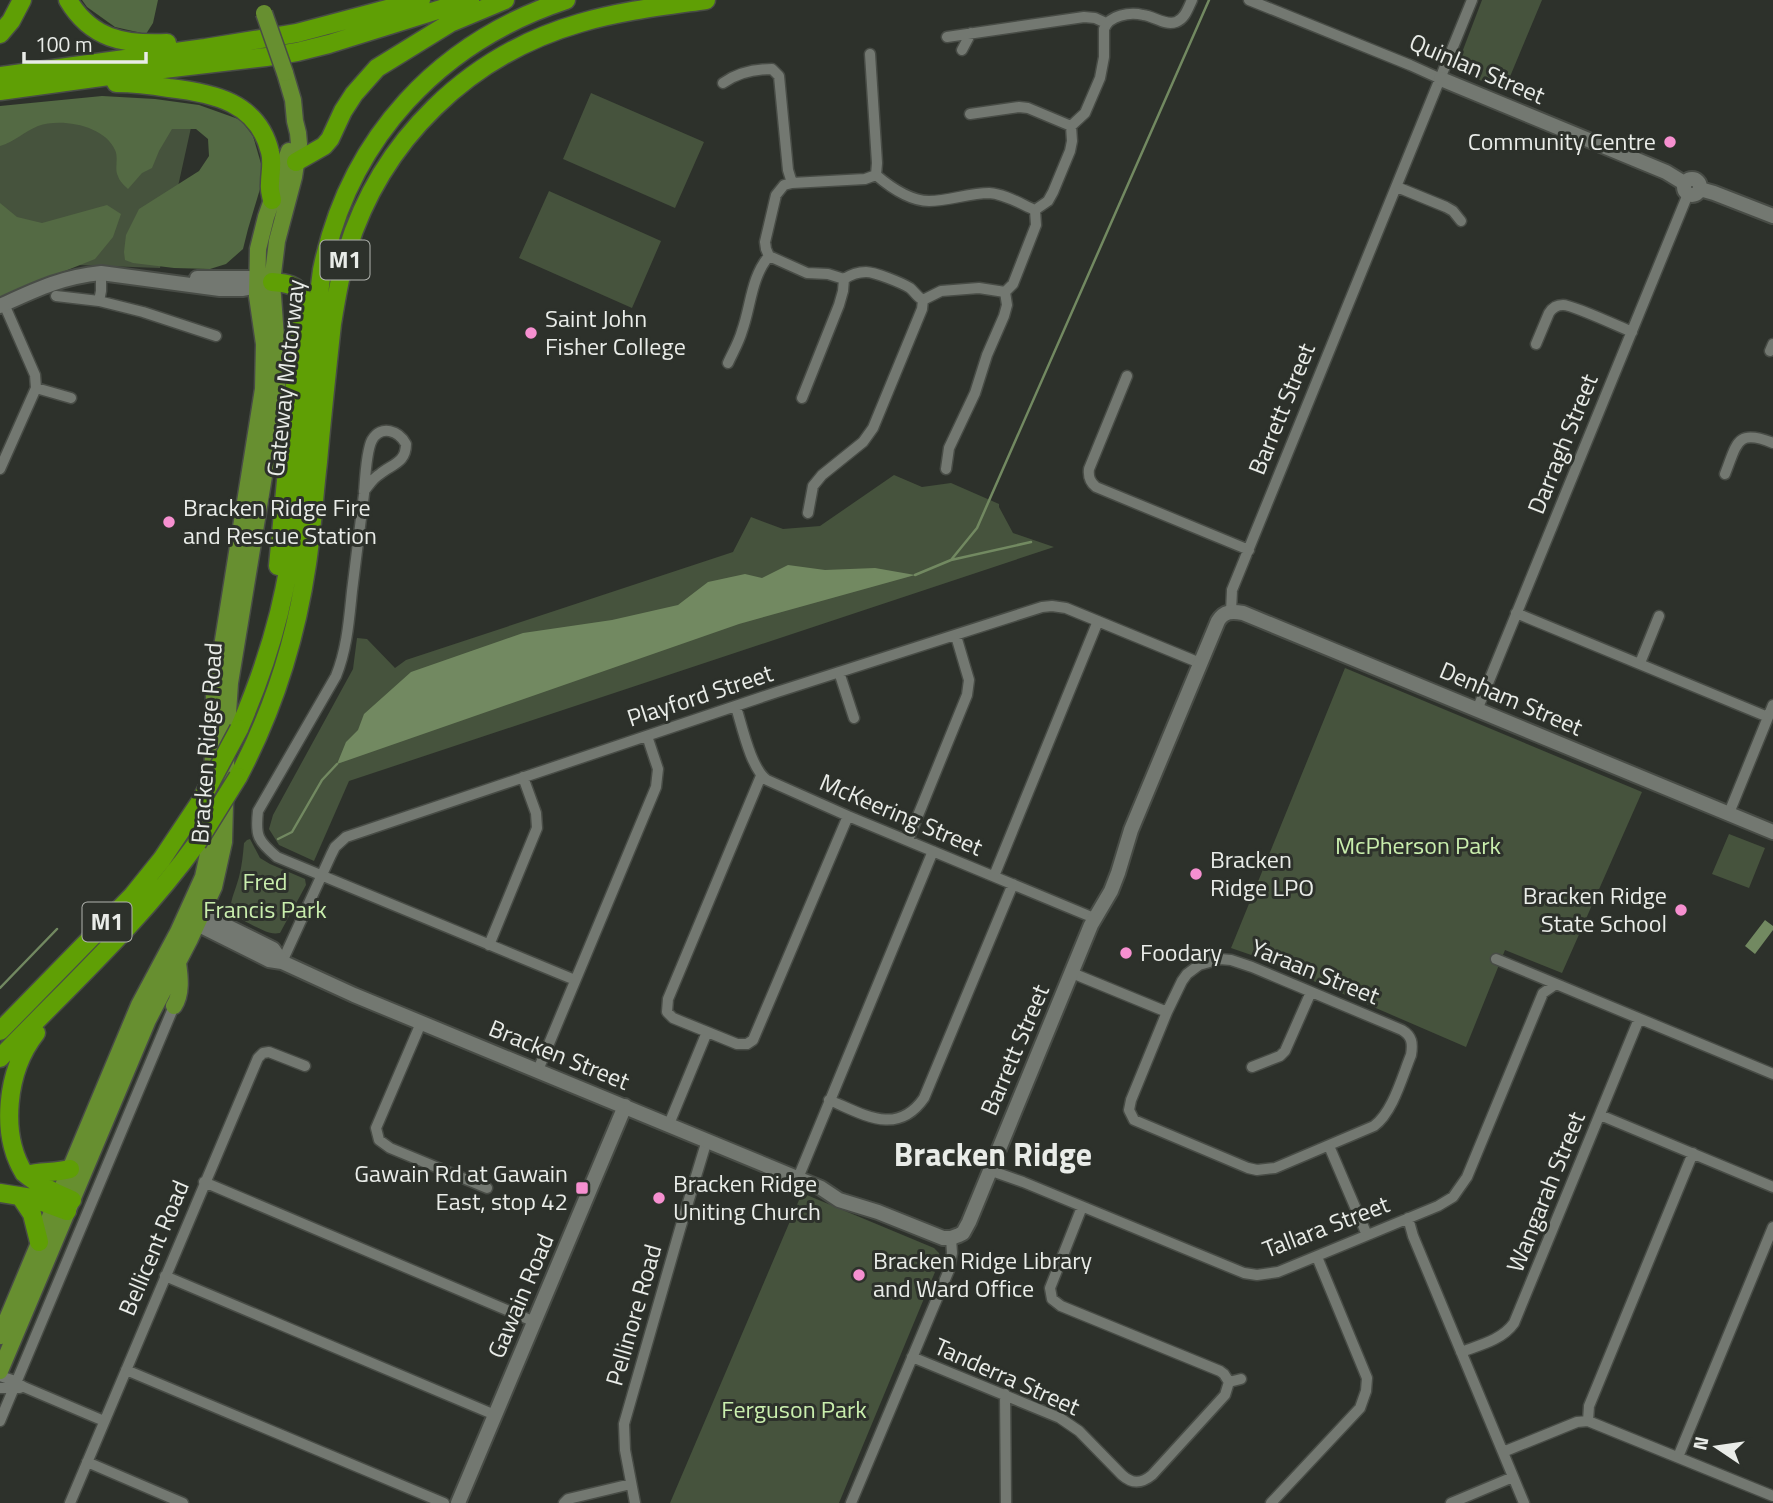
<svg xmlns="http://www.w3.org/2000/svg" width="1773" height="1503" font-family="'Titillium Web',sans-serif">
  <rect width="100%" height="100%" fill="#2d312b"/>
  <path fill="#46533d" d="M1482,0H1542L1504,91L1462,72L1458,63Z
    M591,93L704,142L675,208L563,159Z
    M97,115L192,123L160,268L77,265L0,291V122Z
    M549,191L661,241L632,308L519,258Z
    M894,475L922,487L951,483L999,504V507L1013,533L1054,547L349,781L314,861L279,845L269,829L273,815L353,669L357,638L367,639L395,668L406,660L733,552L751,517L783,529L820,526Z
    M1345,668L1642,792L1562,973L1505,950L1466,1047L1260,958L1231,948Z
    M1729,834L1765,848L1749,888L1712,874Z
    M250,839L260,858L270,864L305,879L306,885L280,933C270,935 263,930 254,926C221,910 231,906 239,877C242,866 243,854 244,843L247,840Z
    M802,1193L934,1248L939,1253L940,1260L839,1503H670Z"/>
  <path fill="#546a44" d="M82,0H158L153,23L146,34L115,27L87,7Z
    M102,96L155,99L199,105L241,120L253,136L262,167L260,189L248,229L243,249L226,264L210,269L174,268L133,263L125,260L124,252L126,235L139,209L199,171L209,156L208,139L196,129H172L159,151L152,168L142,173L128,189C125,186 119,181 118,176C114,169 119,158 115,150C104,125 61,118 38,126C25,131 14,142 0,146V106Z
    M0,203L17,217L42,223L107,205L121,214L113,237L95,259L0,297Z"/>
  <path fill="#728961" d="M788,565L825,570L875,568L915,575L739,624L337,764L346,742L358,730L364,714L411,672L523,633L612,620L678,605L708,582L745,574L762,578Z
    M1765,920L1773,926V930L1755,954L1745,946Z"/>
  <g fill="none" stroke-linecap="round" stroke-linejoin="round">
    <path stroke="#728961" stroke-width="2.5" d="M951,560L977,528L1209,0
      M915,575L951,560L1031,542
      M278,839L292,832L322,780L337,764
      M0,988L57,929"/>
    <defs>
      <path id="street" d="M1249,0L1410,65L1441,79
        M947,37L1084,17L1095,18L1106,23
        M962,50L971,33
        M870,54L877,163L876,175
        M723,83C737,73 755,69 772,69L779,76L788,170L792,183
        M970,114L1019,107L1028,108L1071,126
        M1397,187L1446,207L1453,211L1461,221
        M1035,210C1021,204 1005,194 989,193C969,193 949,201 929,201C911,201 890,187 876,175L865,179L792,183L784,185L776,195L765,242L766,249L769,256L807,273L828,274L844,279C850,275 857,272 866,272C875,272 902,283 910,288C915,292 917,297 923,300L941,291L979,288L1005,292L1013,284L1036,225L1035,210L1048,201L1053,192L1070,151L1072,141L1071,126L1085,113L1100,78L1104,57V29C1109,15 1130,12 1143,15C1154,16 1165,26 1176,22C1185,19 1188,8 1192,0
        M56,296L99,301L143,312L216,336
        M99,301L101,291V273
        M1536,344L1549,313C1552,308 1556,305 1563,305C1573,305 1620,327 1632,332
        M1770,351L1773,344
        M728,363C733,352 739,342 742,331C751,306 751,277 769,256
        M1127,376L1089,469C1088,477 1090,482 1096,487L1249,550
        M36,388L71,398
        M802,398L839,305L843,291L844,279
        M0,469L36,388L35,375L4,304
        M946,469L949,448L975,393L987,355L1004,316L1007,305L1005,292
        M1725,474C1737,444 1736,428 1773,443
        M364,491C369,485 373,478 380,474C392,464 406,463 406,444C399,431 381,424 372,440C366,451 365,481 364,494C360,526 356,559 352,591C349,620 347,649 336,676L258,811C255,836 258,841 277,857L575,980
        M808,513L813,486L822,475L863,442L873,428L922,309L923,300
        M1231,612L1232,590L1472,0
        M1516,613L1768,717
        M1640,663L1659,616
        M839,672L854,718
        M736,707C742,726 751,769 767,780L848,816L1094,918
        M1477,710L1688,194
        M761,776L668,999L667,1012L673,1018L737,1044H747L753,1040L848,816
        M1729,813L1773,705
        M908,840L967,695L969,680L956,636
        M994,876L1098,621
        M489,945L537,828L536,813L523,777
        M1220,959L1231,960L1252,967L1402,1030C1412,1036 1413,1043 1411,1055C1402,1077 1393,1112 1374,1126L1275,1168L1257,1170L1248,1168L1134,1120L1129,1110L1131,1100L1167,1012L1182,981L1187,974L1199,965Z
        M1496,959L1773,1074
        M282,962L331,855L335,847L346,837L777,692L1042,607L1052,606L1066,608L1200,663
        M1072,973L1167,1012
        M421,1023L376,1128L379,1140L390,1148L487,1188
        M1252,1067L1280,1056L1285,1051L1311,992
        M538,1070L656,787L658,769L647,736
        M829,1100C863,1114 897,1137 924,1098L1013,884
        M1600,1115L1773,1187
        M669,1124L707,1032
        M1329,1146L1367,1235
        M989,1170L1023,1182L1244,1273L1257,1275L1278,1272L1438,1206L1453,1197L1467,1177L1543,993L1556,984
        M798,1178L933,851
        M204,1182L535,1322
        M1082,1207L1050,1288L1052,1299L1061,1306L1220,1371L1224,1374L1229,1382
        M1408,1218L1413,1236L1524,1503
        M165,1276L495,1415
        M1461,1352C1480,1345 1502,1340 1514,1323L1639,1019
        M912,1357L1060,1418L1079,1431L1122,1475C1132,1484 1141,1484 1152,1475L1225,1395L1229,1382
        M126,1370L444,1503
        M0,1376L12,1380L24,1387L104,1421
        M1229,1382L1241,1379
        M0,1388H20
        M1005,1394L1006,1503
        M0,1421L174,1006
        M1588,1421L1589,1406L1693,1153
        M1503,1452L1577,1422L1588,1421L1773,1496
        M1678,1457L1773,1227
        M87,1462L183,1503
        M70,1503L258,1058L263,1053L269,1052L305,1066
        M564,1503L568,1499L631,1484
        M635,1503L625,1450L624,1424L680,1229L707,1140
        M851,1503L949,1270L952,1253L951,1238
        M1271,1503L1360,1408L1366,1391L1367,1378L1317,1257
        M1451,1503L1513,1477"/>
      <path id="secondary" d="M1441,79L1666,172L1684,183
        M1684 187a8 8 0 1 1 16 0a8 8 0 1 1-16 0Z
        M1700,189L1714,193L1773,216
        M197,278H257L267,281
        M0,306C35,290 61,277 101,273L220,289H243L267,284
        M194,910L273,949L282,962
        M187,919L269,960L282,962L354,995L821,1188L839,1200L878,1212L943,1238H951L959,1235L963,1233L969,1222L1091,925L1111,891L1118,873L1131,830L1218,621C1224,611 1232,611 1243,613L1773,832
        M458,1503L625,1106"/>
      <path id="primary" d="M174,1006C182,994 180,977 178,963
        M0,1336L139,1005L178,932L203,877L211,840L214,697L263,389L264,344L257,296L258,249L266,217L289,151
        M0,1371L148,1020L190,939L214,887L224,842L227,729L230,683L277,397L278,365L272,282L277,241L294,177L299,144L298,133L295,121L293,100L285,73"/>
      <path id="highway" d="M68,0C91,39 124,45 167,43
        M0,34L11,21L22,0
        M0,76L205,48L297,33L421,0
        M116,83C134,83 151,85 169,88C213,93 258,102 270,152C273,163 270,173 270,184C269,189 271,195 272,200
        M0,91L138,72L266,57L297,52L329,44L470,0
        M296,162L324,146L330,139L343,111L354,94L377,68L450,23L505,0
        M272,282C286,283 298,284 303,299L278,566
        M239,729C255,692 269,653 279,613C306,503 307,383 322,270C349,138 439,42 566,0
        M238,777C273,711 296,638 307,564C312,530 314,496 318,462C322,416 327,370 332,324C336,299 340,275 347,251C381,140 469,55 580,23C621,11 664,6 706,0
        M0,1031L133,895L162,859L200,802
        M36,1033C6,1071 0,1134 24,1173C38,1185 55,1193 72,1200
        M0,1058C67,988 140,922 197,843
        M27,1175C41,1171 55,1173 70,1169
        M0,1193L32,1198L67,1211
        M20,1196L32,1214L39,1242"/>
    </defs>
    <use href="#street" stroke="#484c46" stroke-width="13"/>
    <use href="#secondary" stroke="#484c46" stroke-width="18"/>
    <use href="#primary" stroke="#484c46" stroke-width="19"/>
    <use href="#highway" stroke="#484c46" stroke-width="21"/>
    <use href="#street" stroke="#737871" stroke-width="10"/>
    <use href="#secondary" stroke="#737871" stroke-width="14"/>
    <use href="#primary" stroke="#678f30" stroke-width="16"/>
    <use href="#highway" stroke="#5f9f05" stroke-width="18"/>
    <defs>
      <path id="primary-bridge" d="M264,13L285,73"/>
      <path id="highway-bridge" d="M200,802L239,729
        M197,843L238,777"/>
    </defs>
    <use href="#primary-bridge" stroke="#484c46" stroke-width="19" stroke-linecap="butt"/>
    <use href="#highway-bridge" stroke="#484c46" stroke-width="21" stroke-linecap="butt"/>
    <use href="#primary-bridge" stroke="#678f30" stroke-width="16"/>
    <use href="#highway-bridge" stroke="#5f9f05" stroke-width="18"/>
  </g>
  <g fill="#f690d0" stroke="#2d312b" stroke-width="2.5">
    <circle cx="1670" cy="142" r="7"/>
    <circle cx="531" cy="333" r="7"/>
    <circle cx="169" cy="522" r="7"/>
    <circle cx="1196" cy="874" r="7"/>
    <circle cx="1681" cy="910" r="7"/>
    <circle cx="1126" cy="953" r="7"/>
    <rect x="575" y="1181" width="14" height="14" rx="3.5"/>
    <circle cx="659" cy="1198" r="7"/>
    <circle cx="859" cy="1275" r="7"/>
  </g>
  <g text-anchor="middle" stroke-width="6" stroke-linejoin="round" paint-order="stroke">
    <g fill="#2d312b" stroke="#b1b4af" stroke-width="2">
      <rect x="320.5" y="240.5" width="49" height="39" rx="5"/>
      <rect x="82.5" y="902.5" width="49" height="39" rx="5"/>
    </g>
    <g font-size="23" font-weight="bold" fill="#e9ece8">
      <text x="345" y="268">M1</text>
      <text x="107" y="930">M1</text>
    </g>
    <g font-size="24" fill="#e9ece8" stroke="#2d312b">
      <text transform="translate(1477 69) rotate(23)" y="8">Quinlan Street</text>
      <text transform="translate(286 378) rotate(-84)" y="8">Gateway Motorway</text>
      <text transform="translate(1282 409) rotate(-68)" y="8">Barrett Street</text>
      <text transform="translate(1563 444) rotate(-68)" y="8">Darragh Street</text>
      <text transform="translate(700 696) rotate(-18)" y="8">Playford Street</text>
      <text transform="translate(1511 699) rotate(23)" y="8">Denham Street</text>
      <text transform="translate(207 743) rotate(-86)" y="8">Bracken Ridge Road</text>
      <text transform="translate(901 815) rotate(23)" y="8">McKeering Street</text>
      <text transform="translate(1315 972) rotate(22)" y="8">Yaraan Street</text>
      <text transform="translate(1015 1050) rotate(-67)" y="8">Barrett Street</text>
      <text transform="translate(559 1055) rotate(22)" y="8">Bracken Street</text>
      <text transform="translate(1546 1192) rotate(-68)" y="8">Wangarah Street</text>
      <text transform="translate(1326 1227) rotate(-21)" y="8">Tallara Street</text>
      <text transform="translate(154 1248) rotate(-67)" y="8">Bellicent Road</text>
      <text transform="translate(521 1296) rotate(-67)" y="8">Gawain Road</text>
      <text transform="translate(634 1315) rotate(-74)" y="8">Pellinore Road</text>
      <text transform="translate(1007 1377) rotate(24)" y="8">Tanderra Street</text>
    </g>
    <g font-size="24" fill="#e9ece8" stroke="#2d312b" text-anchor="start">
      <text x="1656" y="150" text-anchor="end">Community Centre</text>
      <text x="545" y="327">Saint John<tspan x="545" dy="28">Fisher College</tspan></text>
      <text x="183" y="516">Bracken Ridge Fire<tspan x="183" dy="28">and Rescue Station</tspan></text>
      <text x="1210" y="868">Bracken<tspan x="1210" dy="28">Ridge LPO</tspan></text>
      <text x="1667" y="904" text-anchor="end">Bracken Ridge<tspan x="1667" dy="28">State School</tspan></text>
      <text x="1140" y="961">Foodary</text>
      <text x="568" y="1182" text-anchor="end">Gawain Rd at Gawain<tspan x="568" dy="28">East, stop 42</tspan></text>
      <text x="673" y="1192">Bracken Ridge<tspan x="673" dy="28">Uniting Church</tspan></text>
      <text x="873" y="1269">Bracken Ridge Library<tspan x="873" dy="28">and Ward Office</tspan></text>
    </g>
    <g font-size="24" fill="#c9eead" stroke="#2d312b">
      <text x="1418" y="854">McPherson Park</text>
      <text x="265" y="890">Fred<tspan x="265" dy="28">Francis Park</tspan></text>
      <text x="794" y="1418">Ferguson Park</text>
    </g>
    <g font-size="32" font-weight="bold" fill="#e9ece8" stroke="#2d312b">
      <text x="993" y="1166">Bracken Ridge</text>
    </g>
  </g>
  <g transform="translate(1717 1447) rotate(283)" stroke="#2d312b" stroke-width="5" paint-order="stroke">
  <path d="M0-5L12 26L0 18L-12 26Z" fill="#e9ece8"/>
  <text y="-10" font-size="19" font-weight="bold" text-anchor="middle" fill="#e9ece8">N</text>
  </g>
  <path d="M24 52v10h122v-10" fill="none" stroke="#e9ece8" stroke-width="3.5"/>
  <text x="35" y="52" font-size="21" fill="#e9ece8" stroke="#2d312b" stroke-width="5" paint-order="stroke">100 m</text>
</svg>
